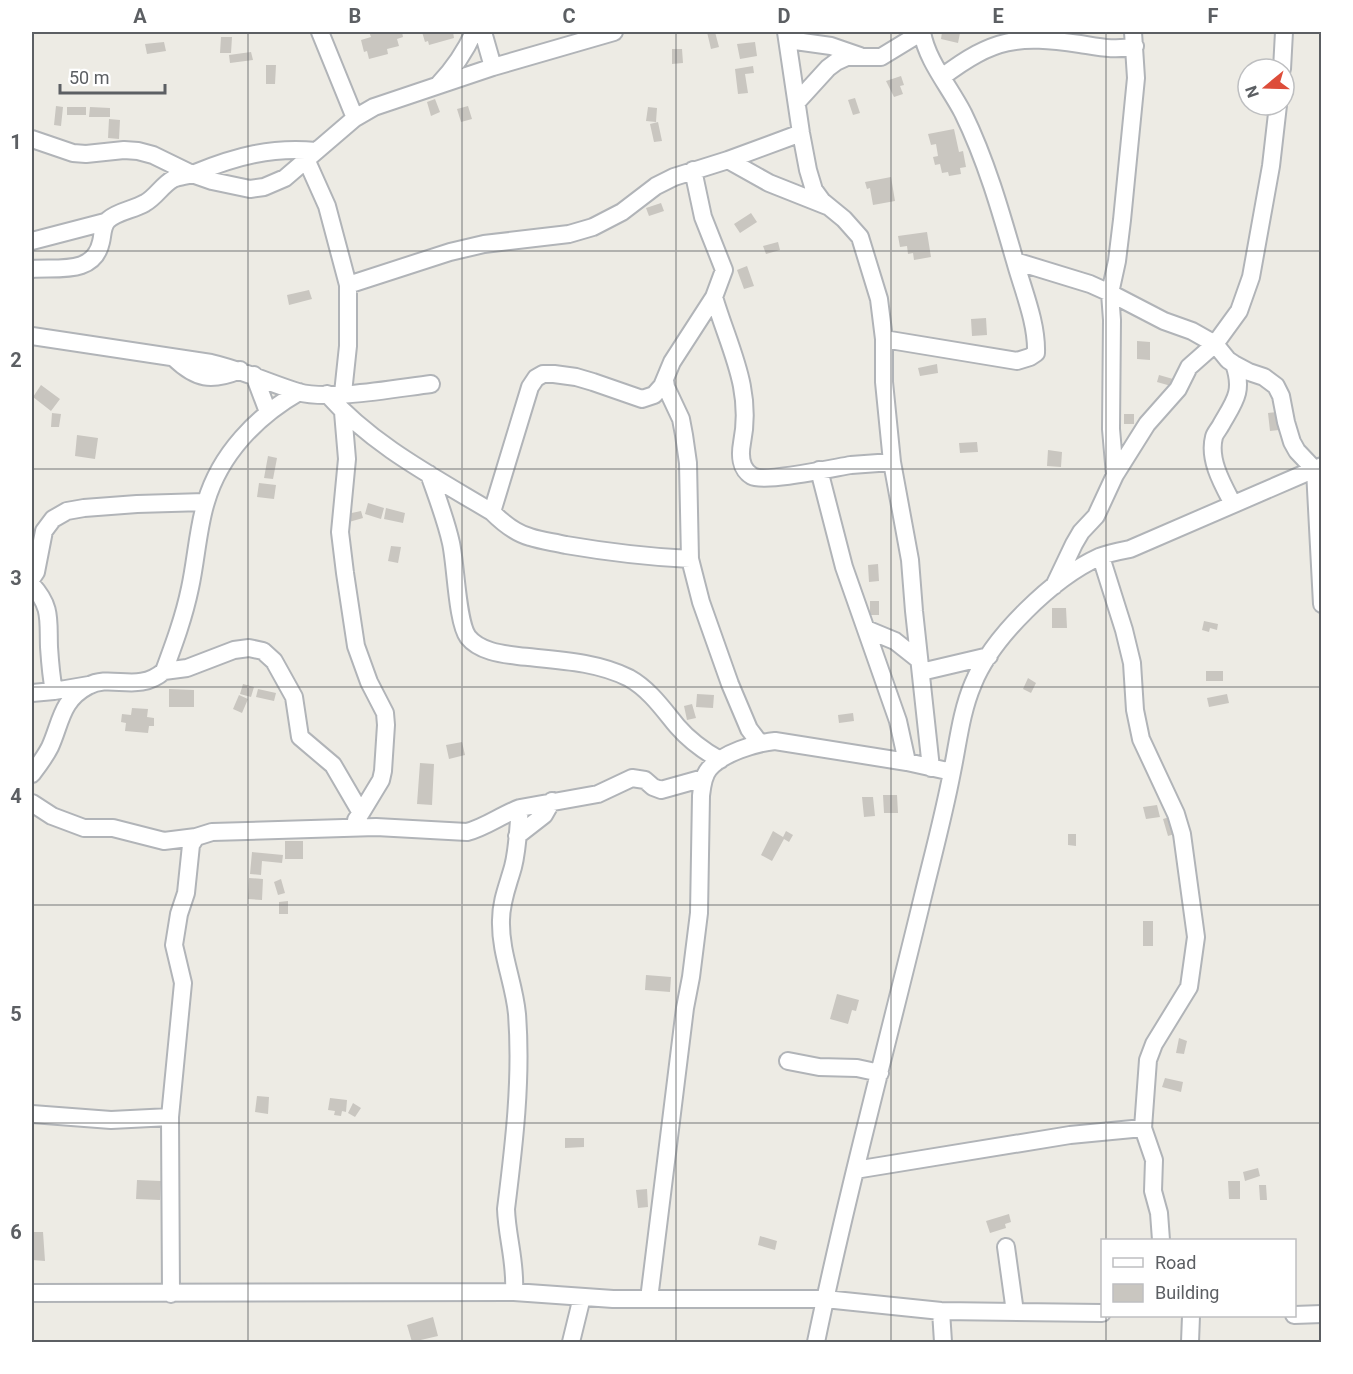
<svg xmlns="http://www.w3.org/2000/svg" width="1353" height="1374" font-family="Roboto,sans-serif">
  <rect width="100%" height="100%" fill="#edebe4"/>
  <path fill="#c9c6c0" d="M369,32H402L403,37L397,39L399,46L387,49L388,54L369,59L367,51L364,52L361,40L371,37Z
    M422,32H453L454,38L429,45L428,41L425,42Z
    M707,32H715L719,47L711,49Z
    M942,32L960,33L958,43L941,39Z
    M221,37H232L231,53H220Z
    M164,42L166,51L147,54L145,44Z
    M755,42L757,56L740,59L737,44Z
    M672,49H682L683,63L672,64Z
    M251,52L253,60L230,63L229,55Z
    M266,65H276L275,84H266Z
    M753,66L754,73L745,74L748,93L738,94L735,69Z
    M901,76L904,85L900,86L903,94L894,97L886,81Z
    M855,98L860,113L853,115L848,100Z
    M435,99L440,112L431,116L427,102Z
    M56,106L63,107L61,126L54,125Z
    M468,106L472,119L461,122L457,109Z
    M67,107H86V115H67Z
    M90,107L110,108V117H89Z
    M648,107L657,108L656,122L646,121Z
    M109,119L120,120L119,139L108,138Z
    M658,122L662,141L654,142L650,124Z
    M954,129L959,152L963,151L966,167L960,168L961,174L949,176L948,172L942,173L940,164L935,165L933,157L938,156L936,144L931,145L928,134Z
    M891,177L895,201L873,205L870,188L867,189L865,182Z
    M661,203L664,211L649,216L646,208Z
    M751,213L757,222L740,233L734,224Z
    M927,232L931,257L914,260L913,253L908,254L907,246L900,247L898,236Z
    M778,242L780,250L766,254L763,246Z
    M747,266L754,286L744,289L737,270Z
    M309,290L312,299L289,305L287,295Z
    M986,318L987,335L972,336L971,319Z
    M1137,341L1150,342V360L1137,359Z
    M937,364L938,373L920,376L918,368Z
    M1159,375L1173,379L1171,386L1157,382Z
    M41,385L60,399L51,411L33,397Z
    M1277,412L1279,430L1270,431L1268,413Z
    M52,413L61,414L59,427H51Z
    M1124,414H1134V424H1124Z
    M77,435L98,438L95,459L75,456Z
    M977,442L978,452L960,453L959,443Z
    M1048,450L1062,452L1061,467L1047,466Z
    M268,456L277,458L273,479L264,478Z
    M259,483L276,485L274,499L257,497Z
    M368,503L384,508L381,519L365,514Z
    M386,508L405,513L403,523L384,519Z
    M361,511L363,518L349,522L347,514Z
    M391,546L401,547L398,563L388,561Z
    M878,564L879,581L869,582L868,565Z
    M870,601H879V615H870Z
    M1052,608H1066L1067,628H1052Z
    M1204,621L1218,624L1217,630L1210,628L1209,632L1202,630Z
    M1206,671H1223V681H1206Z
    M1028,678L1036,683L1031,693L1023,689Z
    M243,684L254,687L251,697L240,694Z
    M169,689L194,690V707H169Z
    M258,689L276,693L274,701L256,697Z
    M697,694L714,695L713,708L696,707Z
    M1227,694L1229,703L1209,707L1207,698Z
    M239,695L248,699L242,713L233,709Z
    M692,704L696,718L687,720L684,706Z
    M132,708L148,709L147,717L154,718V726H149L148,733L125,731L126,723L121,722L122,714L131,715Z
    M853,713L854,721L839,723L838,715Z
    M462,742L465,755L449,759L446,745Z
    M420,763L434,764L432,805L417,804Z
    M883,795H897L898,813H884Z
    M862,797H873L875,816L864,817Z
    M1157,805L1160,817L1146,819L1143,807Z
    M1173,816L1178,833L1168,836L1163,819Z
    M773,831L783,837L786,831L793,835L789,842L784,839L772,861L761,855Z
    M1068,834H1076V846L1068,845Z
    M285,841H303V859H285Z
    M252,852L283,855L282,863L262,861L261,875L250,874Z
    M249,878L263,879L262,900L248,899Z
    M281,879L285,893L278,895L274,882Z
    M288,901V914H279V902Z
    M1143,921H1153V946H1143Z
    M646,975L671,977L670,992L645,990Z
    M837,994L859,1000L856,1011L852,1010L848,1024L830,1019Z
    M1179,1038L1187,1041L1184,1054L1176,1053Z
    M1165,1078L1183,1082L1181,1092L1162,1087Z
    M257,1096L269,1097L268,1114L255,1112Z
    M330,1098L347,1100L346,1112L342,1111L341,1116L334,1115L335,1111L328,1110Z
    M353,1103L361,1108L355,1117L348,1113Z
    M565,1138H584V1147L565,1148Z
    M1258,1168L1260,1176L1245,1181L1243,1172Z
    M137,1180L161,1181L160,1200L136,1199Z
    M1228,1181H1240V1199H1229Z
    M1259,1185H1266L1267,1200H1260Z
    M647,1189L648,1207L638,1208L636,1190Z
    M1009,1214L1011,1222L1005,1224L1006,1228L990,1233L986,1221Z
    M32,1232H43L45,1261L32,1260Z
    M760,1236L777,1241L775,1250L758,1245Z
    M433,1317L438,1336L412,1342L407,1325Z"/>
  <g fill="none" stroke-linecap="round" stroke-linejoin="round">
    <defs>
      <path id="street" d="M320,32L355,118
        M483,32L493,67
        M786,32L801,133L808,170L814,190L822,201L844,219L860,237L879,299L884,339V382L892,462L910,560L914,611L931,768
        M788,40L831,46L860,56
        M1282,69L1284,32
        M942,77C994,38 1017,35 1080,44C1099,47 1116,51 1135,46
        M439,84C454,68 465,52 474,32
        M797,102L828,68L836,62L847,57H881L922,32
        M32,139L73,153L86,154L124,150L138,151L153,155L192,174L212,181L250,189L264,187L285,178L355,118L374,107L493,67L614,32
        M306,159L327,206L348,285V346L343,393
        M728,160L769,183L827,206
        M32,241L105,222
        M1015,261L1090,284L1110,293L1164,321L1192,331L1215,344L1228,360L1234,364L1249,372L1264,377L1276,386L1281,396L1286,422L1292,442L1297,451L1315,470L1322,604
        M32,269C58,267 94,275 101,242C103,234 102,226 108,220C118,211 133,210 145,203C156,197 162,185 173,179C180,176 188,176 195,173C237,156 271,147 316,151
        M348,285L450,252L484,244L569,234L593,227L622,212L656,186L674,177L728,160L801,133
        M714,297C729,348 753,388 742,443C740,454 740,469 752,476C764,483 833,468 851,465C865,464 878,463 892,462
        M32,336L211,363C242,370 269,383 298,392C328,401 398,388 431,384
        M884,339L1017,361L1030,357L1036,353C1037,325 1025,295 1017,268C1002,216 987,162 963,113C949,86 927,61 922,32
        M174,358C196,379 211,382 240,370
        M254,375L268,412
        M665,380L666,387L681,419L684,435L688,463L690,559L701,602L730,684L749,729L759,742
        M327,394C372,445 434,477 492,512C503,523 515,533 530,537C542,541 554,542 566,545C607,552 648,557 690,559
        M343,412L347,459L340,532L345,573L356,646L369,682L385,713L386,725L383,771L381,780L361,813
        M819,470L844,567L898,721L907,762
        M429,474C437,497 446,520 451,543C456,566 457,622 468,637C479,651 501,654 518,656C554,660 596,661 629,678C649,689 663,709 677,726C689,740 704,751 720,760
        M1115,475L1111,429L1112,320L1110,293L1117,261L1122,220L1136,78L1133,32
        M1233,504C1223,485 1208,460 1214,437C1215,433 1219,429 1221,425C1234,402 1244,392 1234,364
        M492,512L530,387L536,378L543,374H554L576,377L593,382L642,399L654,395L662,386L672,362L714,297L724,270L703,217L693,170
        M1101,557L1124,630L1132,663L1135,710L1141,739L1176,814L1182,834L1196,937L1189,987L1154,1044L1148,1060L1143,1128L1154,1160L1153,1191L1159,1213L1161,1240
        M32,578L36,572L44,531L53,519L67,511L84,508L137,504L205,502
        M32,585C52,607 48,620 49,647C50,662 51,676 54,691L89,685
        M1054,586L1074,544L1081,532L1096,516L1115,475L1147,424L1178,389L1189,367L1215,344L1239,311L1251,277L1271,166L1278,105
        M866,629L895,641L919,660
        M164,671L187,668L234,650L249,648L263,651L274,661L294,697L300,737L333,765L361,813L356,820
        M921,672L989,656
        M32,693L54,691
        M32,774C38,766 45,757 50,747C61,723 61,700 88,686C111,673 138,694 164,671C174,644 184,617 190,588C196,561 198,527 206,502C220,454 257,416 299,392
        M32,803L52,816L84,828H113L164,841L196,837
        M517,836L544,815L552,801
        M788,1061L819,1067L857,1068L880,1073
        M32,1114L111,1120L170,1117
        M855,1170L1070,1135L1143,1128
        M1006,1247L1015,1312
        M514,1292C516,1262 507,1238 506,1209C514,1145 522,1079 517,1014C514,982 500,953 501,920C501,901 508,885 513,867C518,848 518,828 520,808
        M32,1293L514,1292L613,1299H825L941,1311L1102,1313
        M171,1294L170,1117L183,983L174,945L179,914L186,893L191,845L196,837L212,832L376,827L467,832C486,827 501,815 520,808L598,794L632,778L645,780L653,787L661,790L704,778
        M649,1299L685,1008L691,977L699,913L701,796C702,787 703,776 709,769C722,753 756,743 775,741L907,762L952,772
        M941,1311L943,1342
        M1294,1315L1322,1314
        M571,1342L582,1297
        M816,1342C847,1193 887,1045 923,896C933,855 944,814 952,772C958,743 961,712 973,684C992,637 1053,578 1099,557C1109,553 1120,551 1130,549L1322,466
        M1190,1342L1191,1316"/>
    </defs>
    <use href="#street" stroke="#b1b4b8" stroke-width="20"/>
    <use href="#street" stroke="#fff" stroke-width="16"/>
  </g>
  <path fill="none" stroke="#5c5f63" stroke-width="1.5" stroke-opacity="0.55" d="M248,32V1342M462,32V1342M676,32V1342M891,32V1342M1106,32V1240M32,251H1322M32,469H1322M32,687H1322M32,905H1322M32,1123H1322M1106,1316V1342"/>
  <rect width="1353" height="1374" fill="none" stroke="#ffffff" stroke-width="66"/>
  <rect x="1101" y="1239" width="195" height="78" fill="#ffffff" stroke="#bebfc1" stroke-width="1.5"/>
  <rect x="1113" y="1258" width="30" height="9" fill="#ffffff" stroke="#bebfc1" stroke-width="1.5"/>
  <text x="1155" y="1269" font-size="18" fill="#5c5f63">Road</text>
  <rect x="1113" y="1284" width="30" height="18" fill="#c9c6c0" stroke="#bebfc1" stroke-width="1.5"/>
  <text x="1155" y="1299" font-size="18" fill="#5c5f63">Building</text>
  <g transform="translate(1266 87) rotate(251)"><circle r="28" fill="#ffffff" stroke="#bebfc1" stroke-width="1.5"/>
  <path d="M0-4.5L10 22L0 15L-10 22Z" fill="#dd4d3a"/>
  <text y="-9" font-size="16" font-weight="bold" text-anchor="middle" fill="#5c5f63">N</text>
  </g>
  <path d="M60 84v9h105v-9" fill="none" stroke="#5c5f63" stroke-width="3"/>
  <text x="69" y="84" font-size="18" fill="#5c5f63" stroke="#ffffff" stroke-width="4.5" paint-order="stroke">50 m</text>
  <rect x="33" y="33" width="1287" height="1308" fill="none" stroke="#5c5f63" stroke-width="2"/>
  <g font-size="20" text-anchor="middle" font-weight="bold" fill="#5c5f63">
    <text x="140" y="23">A</text>
    <text x="355" y="23">B</text>
    <text x="569" y="23">C</text>
    <text x="784" y="23">D</text>
    <text x="998" y="23">E</text>
    <text x="1213" y="23">F</text>
    <text x="16" y="149">1</text>
    <text x="16" y="367">2</text>
    <text x="16" y="585">3</text>
    <text x="16" y="803">4</text>
    <text x="16" y="1021">5</text>
    <text x="16" y="1239">6</text>
  </g>
</svg>
